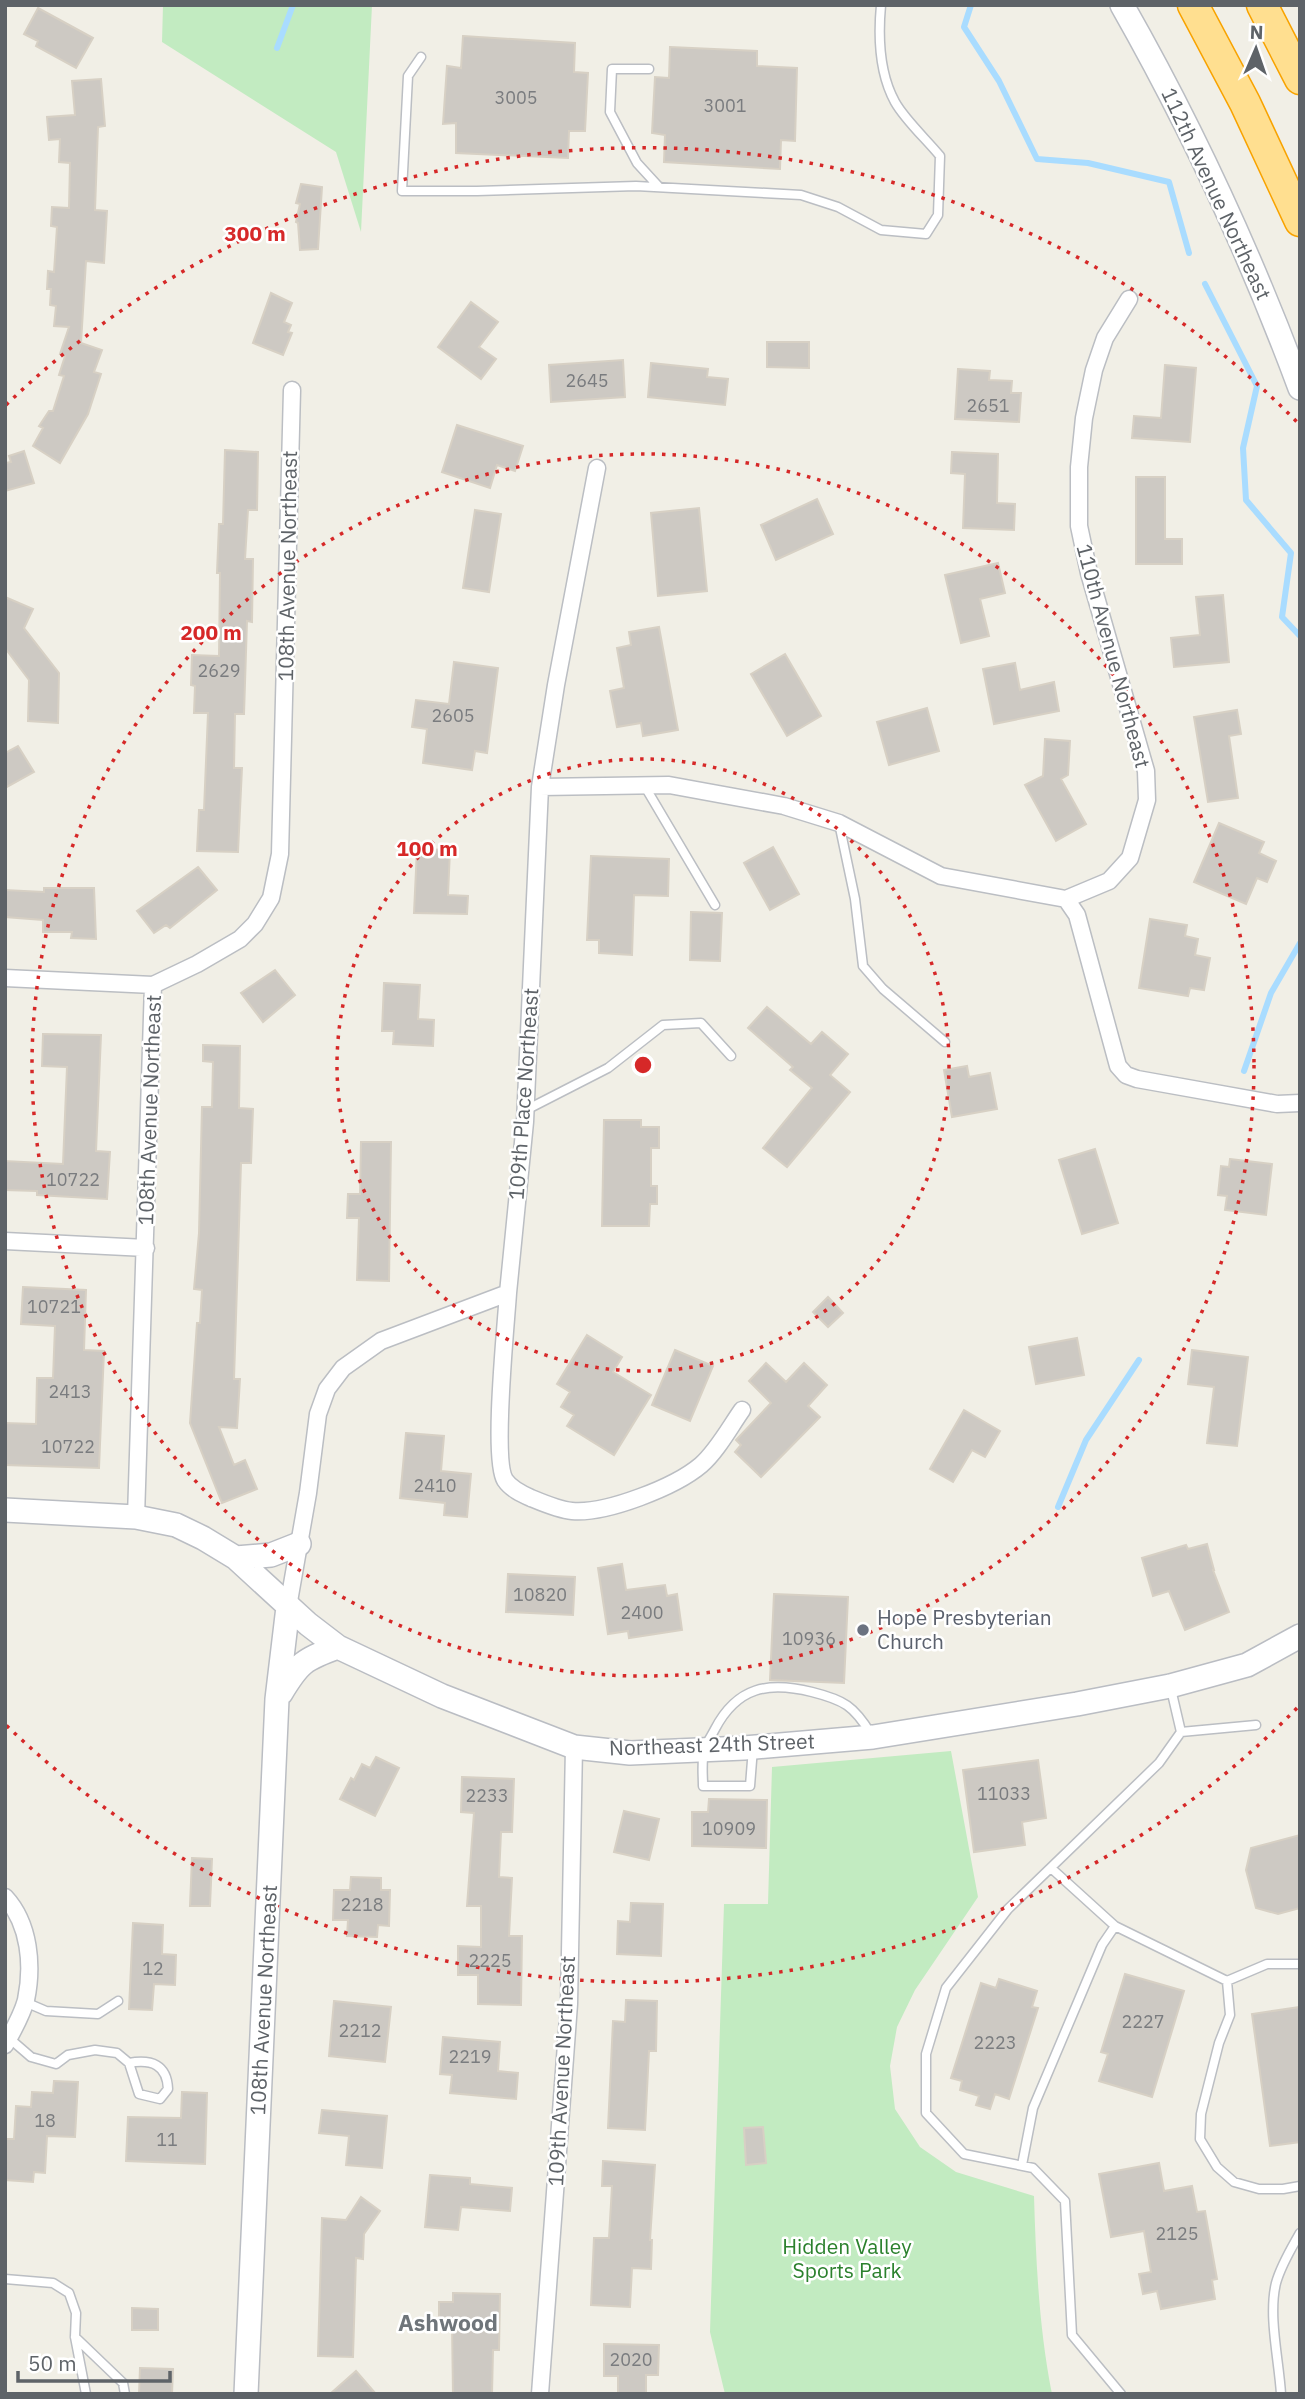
<svg xmlns="http://www.w3.org/2000/svg" width="1305" height="2399" font-family="'IBM Plex Sans',sans-serif">
  <rect width="100%" height="100%" fill="#f1efe6"/>
  <path fill="#c2ebc1" d="M163,5H372L361,232L336,152L162,42Z
    M951,1751L978,1897L915,1990L897,2027L890,2066L895,2109L920,2147L956,2172L1034,2196C1036,2262 1039,2329 1052,2394H725L710,2332L724,1904H768L772,1767Z"/>
  <g fill="none" stroke-linecap="round" stroke-linejoin="round">
    <path stroke="#a9dcff" stroke-width="6" d="M971,5L964,27L999,81L1037,159L1088,163L1169,182L1189,253
      M277,48L293,5
      M1205,284L1257,386L1243,448L1246,500L1291,553L1282,617L1300,636
      M1244,1071L1271,993L1300,943
      M1058,1507L1086,1440L1139,1360"/>
  </g>
  <path fill="#cdc9c3" stroke="#d7d0c4" stroke-width="2" d="M38,8L93,38L76,68L36,46L38,41L24,34Z
    M463,36L575,43L574,72L588,73L585,131H569L568,158L456,153V123L443,124L447,66L461,68Z
    M670,47L757,51V66L797,68L795,141L781,140L780,169L664,162L665,135L652,133L655,77L669,78Z
    M101,79L105,126L98,127L95,210L107,211L104,263L86,261L81,343L102,350L94,372L101,374L88,414L60,463L33,446L43,428L39,426L49,411H53L64,376L59,375L65,356L60,354L69,327L54,326L56,306L50,305L51,289H47L48,271L54,272L57,227L51,226L52,207L69,208L70,163L59,162L60,139L49,140L47,117L75,115L72,81Z
    M301,184L322,187L318,249L300,250L298,223L296,222L300,204L296,203Z
    M271,293L292,303L284,322L291,325L288,332L292,333L283,355L253,343Z
    M471,302L498,322L479,347L496,359L481,379L438,347Z
    M767,342H809V368L767,367Z
    M623,360L625,397L551,402L549,365Z
    M651,363L708,369L707,377L728,379L725,405L648,397Z
    M1165,365L1196,368L1190,442L1132,438L1134,416L1161,418Z
    M958,369L990,371L989,380L1012,381L1011,393H1021L1019,422L955,419Z
    M457,425L523,446L515,471L497,465L490,488L442,472Z
    M225,450L258,452L257,510H248L245,559H253L252,622L247,621L244,714H235L234,768H242L238,852L197,851L199,810H204L208,713H194L195,686L191,685L192,655L219,656L220,573H217L219,524H223Z
    M24,451L34,483L5,491V463L11,462L9,456Z
    M952,452L998,454L997,503L1015,504L1014,530L963,528L965,474L951,473Z
    M1136,477H1165V539H1182V564H1136Z
    M817,499L833,534L776,560L761,525Z
    M699,508L707,591L658,596L651,513Z
    M475,510L501,514L489,592L463,588Z
    M998,563L1005,593L980,599L989,636L961,643L945,575Z
    M1223,595L1229,662L1174,667L1171,638L1200,635L1196,597Z
    M5,597L33,609L24,628L59,673L58,723L28,721L29,680L5,648Z
    M659,627L678,730L643,736L641,723L617,727L610,691L624,688L617,648L631,645L629,632Z
    M785,654L821,716L787,736L751,674Z
    M454,662L498,668L487,753L475,751L472,770L423,763L427,729L412,727L416,700L449,704Z
    M1015,663L1020,690L1054,682L1059,711L994,724L983,669Z
    M927,708L939,751L889,765L877,722Z
    M1237,710L1241,734L1229,736L1238,798L1208,802L1194,717Z
    M1045,739L1070,741L1068,775L1061,779L1086,824L1056,841L1025,785L1043,776Z
    M18,746L34,772L5,788V753Z
    M1219,823L1264,842L1259,853L1276,861L1267,882L1257,878L1246,904L1194,882Z
    M773,847L799,894L770,910L744,863Z
    M417,849L450,850L448,895L468,896L467,914L414,913Z
    M591,856L669,859L668,896L634,895L632,955L599,953V940H587Z
    M198,867L217,890L170,928L166,925L154,933L137,911Z
    M44,888H94L96,939L71,938L72,932H43V920L5,917V890L44,892Z
    M691,912L722,913L720,961L690,960Z
    M1150,919L1187,925L1185,936L1198,939L1195,955L1210,958L1204,990L1190,988L1188,996L1139,988Z
    M275,970L295,995L263,1022L241,993Z
    M384,983L420,985L418,1019L434,1020L433,1046L393,1044L394,1031H382Z
    M767,1007L811,1044L822,1032L848,1054L830,1075L850,1092L787,1167L763,1148L812,1088L790,1070L793,1067L748,1028Z
    M43,1034L101,1035L96,1151L110,1152L107,1199L37,1195V1191L5,1190V1161L63,1164L67,1067L42,1066Z
    M203,1045L240,1046L239,1108L253,1109L251,1163H241L234,1379H240L237,1428L219,1427L234,1465L245,1460L257,1489L222,1503L190,1423L197,1323H200L202,1290L194,1289L199,1233L202,1107H212L213,1062L203,1061Z
    M967,1066L969,1077L990,1073L997,1109L952,1117L944,1070Z
    M604,1120H641V1127H659V1148H651V1186H657V1204H650L649,1226H602Z
    M361,1142H391L389,1281L357,1280L359,1218H347L348,1194H360Z
    M1095,1149L1118,1223L1082,1234L1059,1160Z
    M1230,1159L1272,1164L1266,1215L1225,1210L1227,1196L1218,1195L1221,1166L1229,1167Z
    M23,1287L86,1290L84,1350L104,1351L99,1468L5,1465V1423L36,1424L37,1378H53L55,1326L21,1324Z
    M828,1297L843,1313L828,1327L813,1312Z
    M587,1335L622,1357L613,1372L651,1395L614,1455L567,1426L574,1415L561,1407L570,1392L557,1384Z
    M1077,1338L1084,1375L1036,1384L1029,1347Z
    M675,1350L713,1366L690,1421L652,1405Z
    M1192,1350L1248,1357L1237,1446L1207,1443L1214,1387L1188,1384Z
    M766,1363L786,1382L804,1363L827,1385L808,1406L820,1417L761,1477L735,1452L741,1445L736,1440L771,1403L749,1381Z
    M964,1410L1000,1431L985,1457L972,1450L953,1482L930,1469Z
    M406,1433L444,1436L441,1471L471,1474L467,1517L444,1515L445,1503L400,1498Z
    M1207,1544L1214,1570H1213L1229,1612L1185,1630L1169,1591L1153,1596L1142,1558L1186,1545L1188,1549Z
    M622,1564L626,1590L665,1585L667,1596L677,1594L682,1630L629,1638L628,1631L608,1634L598,1568Z
    M508,1574L575,1577L573,1615L506,1612Z
    M774,1594L848,1597L844,1683L770,1680Z
    M376,1757L399,1768L375,1816L340,1799L351,1778L354,1780L362,1764L370,1768Z
    M1038,1760L1046,1818L1022,1822L1025,1845L974,1852L963,1770Z
    M462,1777L514,1779L512,1832H501L499,1877L512,1878L509,1936H522L521,2005L478,2004V1975H458V1946L481,1947V1906H467L474,1813L461,1812Z
    M709,1799L767,1800L766,1848L692,1846V1812H708Z
    M624,1811L659,1819L649,1860L614,1852Z
    M1300,1835V1908L1278,1914L1256,1908L1246,1870L1251,1848Z
    M192,1858L212,1859L210,1906H190Z
    M351,1877L381,1878V1890H390L389,1926L378,1925L377,1937L347,1936L348,1920H333L334,1890H350Z
    M631,1903L663,1904L661,1956L617,1954L618,1921L630,1922Z
    M133,1923L163,1925L162,1954L176,1955L175,1985L154,1984L152,2010L129,2009Z
    M1125,1974L1184,1991L1152,2097L1099,2081L1108,2054L1101,2052Z
    M999,1979L1037,1991L1032,2007L1038,2008L1009,2099L995,2094L990,2109L976,2105L979,2096L960,2090L962,2081L951,2078L981,1983L996,1988Z
    M626,2000L657,2001L656,2051H649L645,2130L608,2128L613,2021L625,2022Z
    M334,2001L391,2007L385,2062L329,2056Z
    M1300,2007V2142L1270,2146L1252,2014Z
    M443,2037L500,2042L498,2071L518,2073L516,2099L450,2093L452,2075L440,2074Z
    M54,2081L78,2082L75,2137L47,2136L45,2173L34,2172L33,2182L5,2180V2139H14L16,2106L31,2107L32,2092L53,2093Z
    M182,2092L207,2093L205,2164L126,2161L128,2117L181,2118Z
    M322,2110L387,2116L382,2168L346,2165L349,2136L319,2133Z
    M763,2127L766,2163L746,2165L744,2128Z
    M603,2161L655,2165L650,2240H652L651,2269L632,2268L630,2307L591,2305L594,2238H609L612,2186H602Z
    M1159,2163L1164,2191L1192,2186L1197,2212L1205,2211L1217,2279L1212,2280L1215,2299L1161,2309L1157,2291L1143,2294L1139,2274L1151,2272L1144,2231L1111,2237L1099,2174Z
    M430,2175L470,2178V2184L512,2188L510,2211L461,2207L458,2230L425,2227Z
    M361,2197L380,2211L364,2234L363,2259L356,2258L353,2357L318,2356L322,2218L346,2220Z
    M453,2293L500,2294L499,2350H493L492,2394H453L452,2324H439V2302H453Z
    M132,2308L158,2309V2330H132Z
    M604,2344L659,2345L658,2375H646V2394H618V2376H604Z
    M140,2368L173,2369L172,2394H139Z
    M356,2371L376,2394H330Z"/>
  <g fill="none" stroke-linecap="round" stroke-linejoin="round">
    <defs>
      <path id="lane" d="M421,57L408,76L402,191H477L636,186L801,195L838,207L881,230L926,234L938,215L940,156C927,140 905,120 895,102C879,73 878,37 881,5
        M649,69H612L610,112L637,163L659,187
        M644,785L715,905
        M839,823L855,899L863,966L883,989L945,1042
        M526,1110L608,1068L663,1025L701,1023L731,1056
        M1181,1732L1256,1725
        M753,1748L750,1786H703C703,1775 701,1759 705,1748C707,1742 712,1735 715,1729C737,1687 768,1681 812,1692C844,1700 854,1706 871,1734
        M1051,1868L1115,1926L1227,1981L1267,1964H1300
        M1227,1981L1230,2015L1219,2043L1201,2114L1200,2139L1217,2167L1234,2182L1259,2189H1283L1300,2186
        M25,2002L46,2011L98,2014L118,2001
        M9,2038L31,2057L56,2064L68,2055L95,2050L117,2053L129,2063L139,2094L160,2099L168,2089C167,2065 152,2059 129,2063
        M1022,2165L1033,2108L1102,1945L1115,1926
        M5,2279L53,2283L69,2293L76,2313L75,2337L86,2394
        M75,2337L123,2383L125,2394
        M1121,2394L1072,2335L1065,2201L1033,2168L964,2154L926,2113V2054L946,1988L1008,1909L1159,1763L1181,1732L1171,1689
        M1281,2394C1279,2360 1268,2316 1276,2283C1281,2265 1291,2249 1300,2233"/>
      <path id="street" d="M540,787L669,785L784,806L839,823L941,876L1066,899L1077,915L1118,1066L1126,1075L1137,1079L1277,1104L1300,1103
        M1066,899L1109,881L1130,858L1147,800L1146,771L1089,573L1079,526V467L1084,418L1094,370L1105,338L1129,299
        M5,978L153,985L197,964L240,939L255,924L271,898L280,854L292,390
        M5,1241L146,1248
        M508,1293C506,1325 492,1459 505,1480C511,1489 522,1494 531,1498C543,1503 559,1510 572,1511C606,1514 675,1487 701,1465C717,1451 730,1427 742,1410
        M136,1517L153,985
        M288,1607L308,1493L318,1414L327,1389L343,1368L381,1341L508,1293L525,1122L540,787L556,685L597,468
        M5,1897C30,1924 33,1966 26,2000C22,2015 13,2031 5,2045
        M540,2394L569,2004L574,1747"/>
      <path id="secondary" d="M1122,5C1192,128 1251,256 1300,388
        M5,1510L136,1517L176,1525L203,1538L236,1558L308,1624L338,1647L442,1696L574,1747L630,1753L744,1748L873,1737L1077,1704L1170,1686L1247,1665L1300,1636
        M236,1558L271,1555L299,1544
        M281,1693C299,1663 304,1659 338,1647
        M246,2394L277,1699L288,1607"/>
      <path id="highway" d="M1193,5L1245,103L1300,221
        M1262,5L1300,79"/>
    </defs>
    <use href="#lane" stroke="#bbbec3" stroke-width="11"/>
    <use href="#street" stroke="#bbbec3" stroke-width="19"/>
    <use href="#secondary" stroke="#babdc3" stroke-width="26"/>
    <use href="#highway" stroke="#f8a300" stroke-width="33"/>
    <use href="#lane" stroke="#fff" stroke-width="8"/>
    <use href="#street" stroke="#fff" stroke-width="16"/>
    <use href="#secondary" stroke="#fff" stroke-width="23"/>
    <use href="#highway" stroke="#ffdf90" stroke-width="30"/>
  </g>
  <g fill="none" stroke="#d62828" stroke-width="3.5" stroke-dasharray="3.5 7">
    <circle cx="643" cy="1065" r="306"/>
    <circle cx="643" cy="1065" r="611"/>
    <path d="M1297 1708A917 917 0 0 1 6 1725M6 405A917 917 0 0 1 1297 422"/>
  </g>
  <circle fill="#6b7280" stroke="#fff" stroke-width="2.5" cx="863" cy="1630" r="7"/>
  <g text-anchor="middle" stroke-width="5" stroke-linejoin="round" paint-order="stroke">
    <g font-size="18" fill="#7a7c7f">
      <text x="516" y="104">3005</text>
      <text x="725" y="112">3001</text>
      <text x="587" y="387">2645</text>
      <text x="988" y="412">2651</text>
      <text x="219" y="677">2629</text>
      <text x="453" y="722">2605</text>
      <text x="73" y="1186">10722</text>
      <text x="54" y="1313">10721</text>
      <text x="70" y="1398">2413</text>
      <text x="68" y="1453">10722</text>
      <text x="435" y="1492">2410</text>
      <text x="540" y="1601">10820</text>
      <text x="642" y="1619">2400</text>
      <text x="809" y="1645">10936</text>
      <text x="1004" y="1800">11033</text>
      <text x="487" y="1802">2233</text>
      <text x="729" y="1835">10909</text>
      <text x="362" y="1911">2218</text>
      <text x="490" y="1967">2225</text>
      <text x="153" y="1975">12</text>
      <text x="1143" y="2028">2227</text>
      <text x="360" y="2037">2212</text>
      <text x="995" y="2049">2223</text>
      <text x="470" y="2063">2219</text>
      <text x="45" y="2127">18</text>
      <text x="167" y="2146">11</text>
      <text x="1177" y="2240">2125</text>
      <text x="631" y="2366">2020</text>
    </g>
    <g font-size="21" fill="#5e6368" stroke="#fff">
      <text transform="translate(1216 194) rotate(65)" y="7">112th Avenue Northeast</text>
      <text transform="translate(288 566) rotate(-89)" y="7">108th Avenue Northeast</text>
      <text transform="translate(1113 656) rotate(75)" y="7">110th Avenue Northeast</text>
      <text transform="translate(524 1094) rotate(-86)" y="7">109th Place Northeast</text>
      <text transform="translate(150 1110) rotate(-88)" y="7">108th Avenue Northeast</text>
      <text transform="translate(712 1745) rotate(-2)" y="7">Northeast 24th Street</text>
      <text transform="translate(264 2000) rotate(-87)" y="7">108th Avenue Northeast</text>
      <text transform="translate(562 2071) rotate(-87)" y="7">109th Avenue Northeast</text>
    </g>
    <g font-size="21" fill="#5b616d" stroke="#fff" text-anchor="start">
      <text x="877" y="1625">Hope Presbyterian<tspan x="877" dy="24">Church</tspan></text>
    </g>
    <g font-size="21" fill="#2b812d" stroke="#fff">
      <text x="847" y="2254">Hidden Valley<tspan x="847" dy="24">Sports Park</tspan></text>
    </g>
    <g font-size="23" font-weight="bold" fill="#6f757a" stroke="#fff">
      <text x="448" y="2331">Ashwood</text>
    </g>
  </g>
  <circle cx="643" cy="1065" r="10" fill="#d62828" stroke="#fff" stroke-width="3.5"/>
  <g font-size="21" text-anchor="middle" font-weight="bold" fill="#d62828" stroke="#fff" stroke-width="5" stroke-linejoin="round" paint-order="stroke">
    <text x="255" y="241">300 m</text>
    <text x="211" y="640">200 m</text>
    <text x="427" y="856">100 m</text>
  </g>
  <rect width="1305" height="2399" fill="none" stroke="#5e6368" stroke-width="14"/>
  <g transform="translate(1256 49) rotate(2)" stroke="#ffffff" stroke-width="5" paint-order="stroke">
  <path d="M0-5L12 26L0 18L-12 26Z" fill="#5e6368"/>
  <text y="-10" font-size="19" font-weight="bold" text-anchor="middle" fill="#5e6368">N</text>
  </g>
  <path d="M18 2371v10h152v-10" fill="none" stroke="#5e6368" stroke-width="3.5"/>
  <text x="28" y="2371" font-size="21" fill="#5e6368" stroke="#ffffff" stroke-width="5" paint-order="stroke">50 m</text>
</svg>
